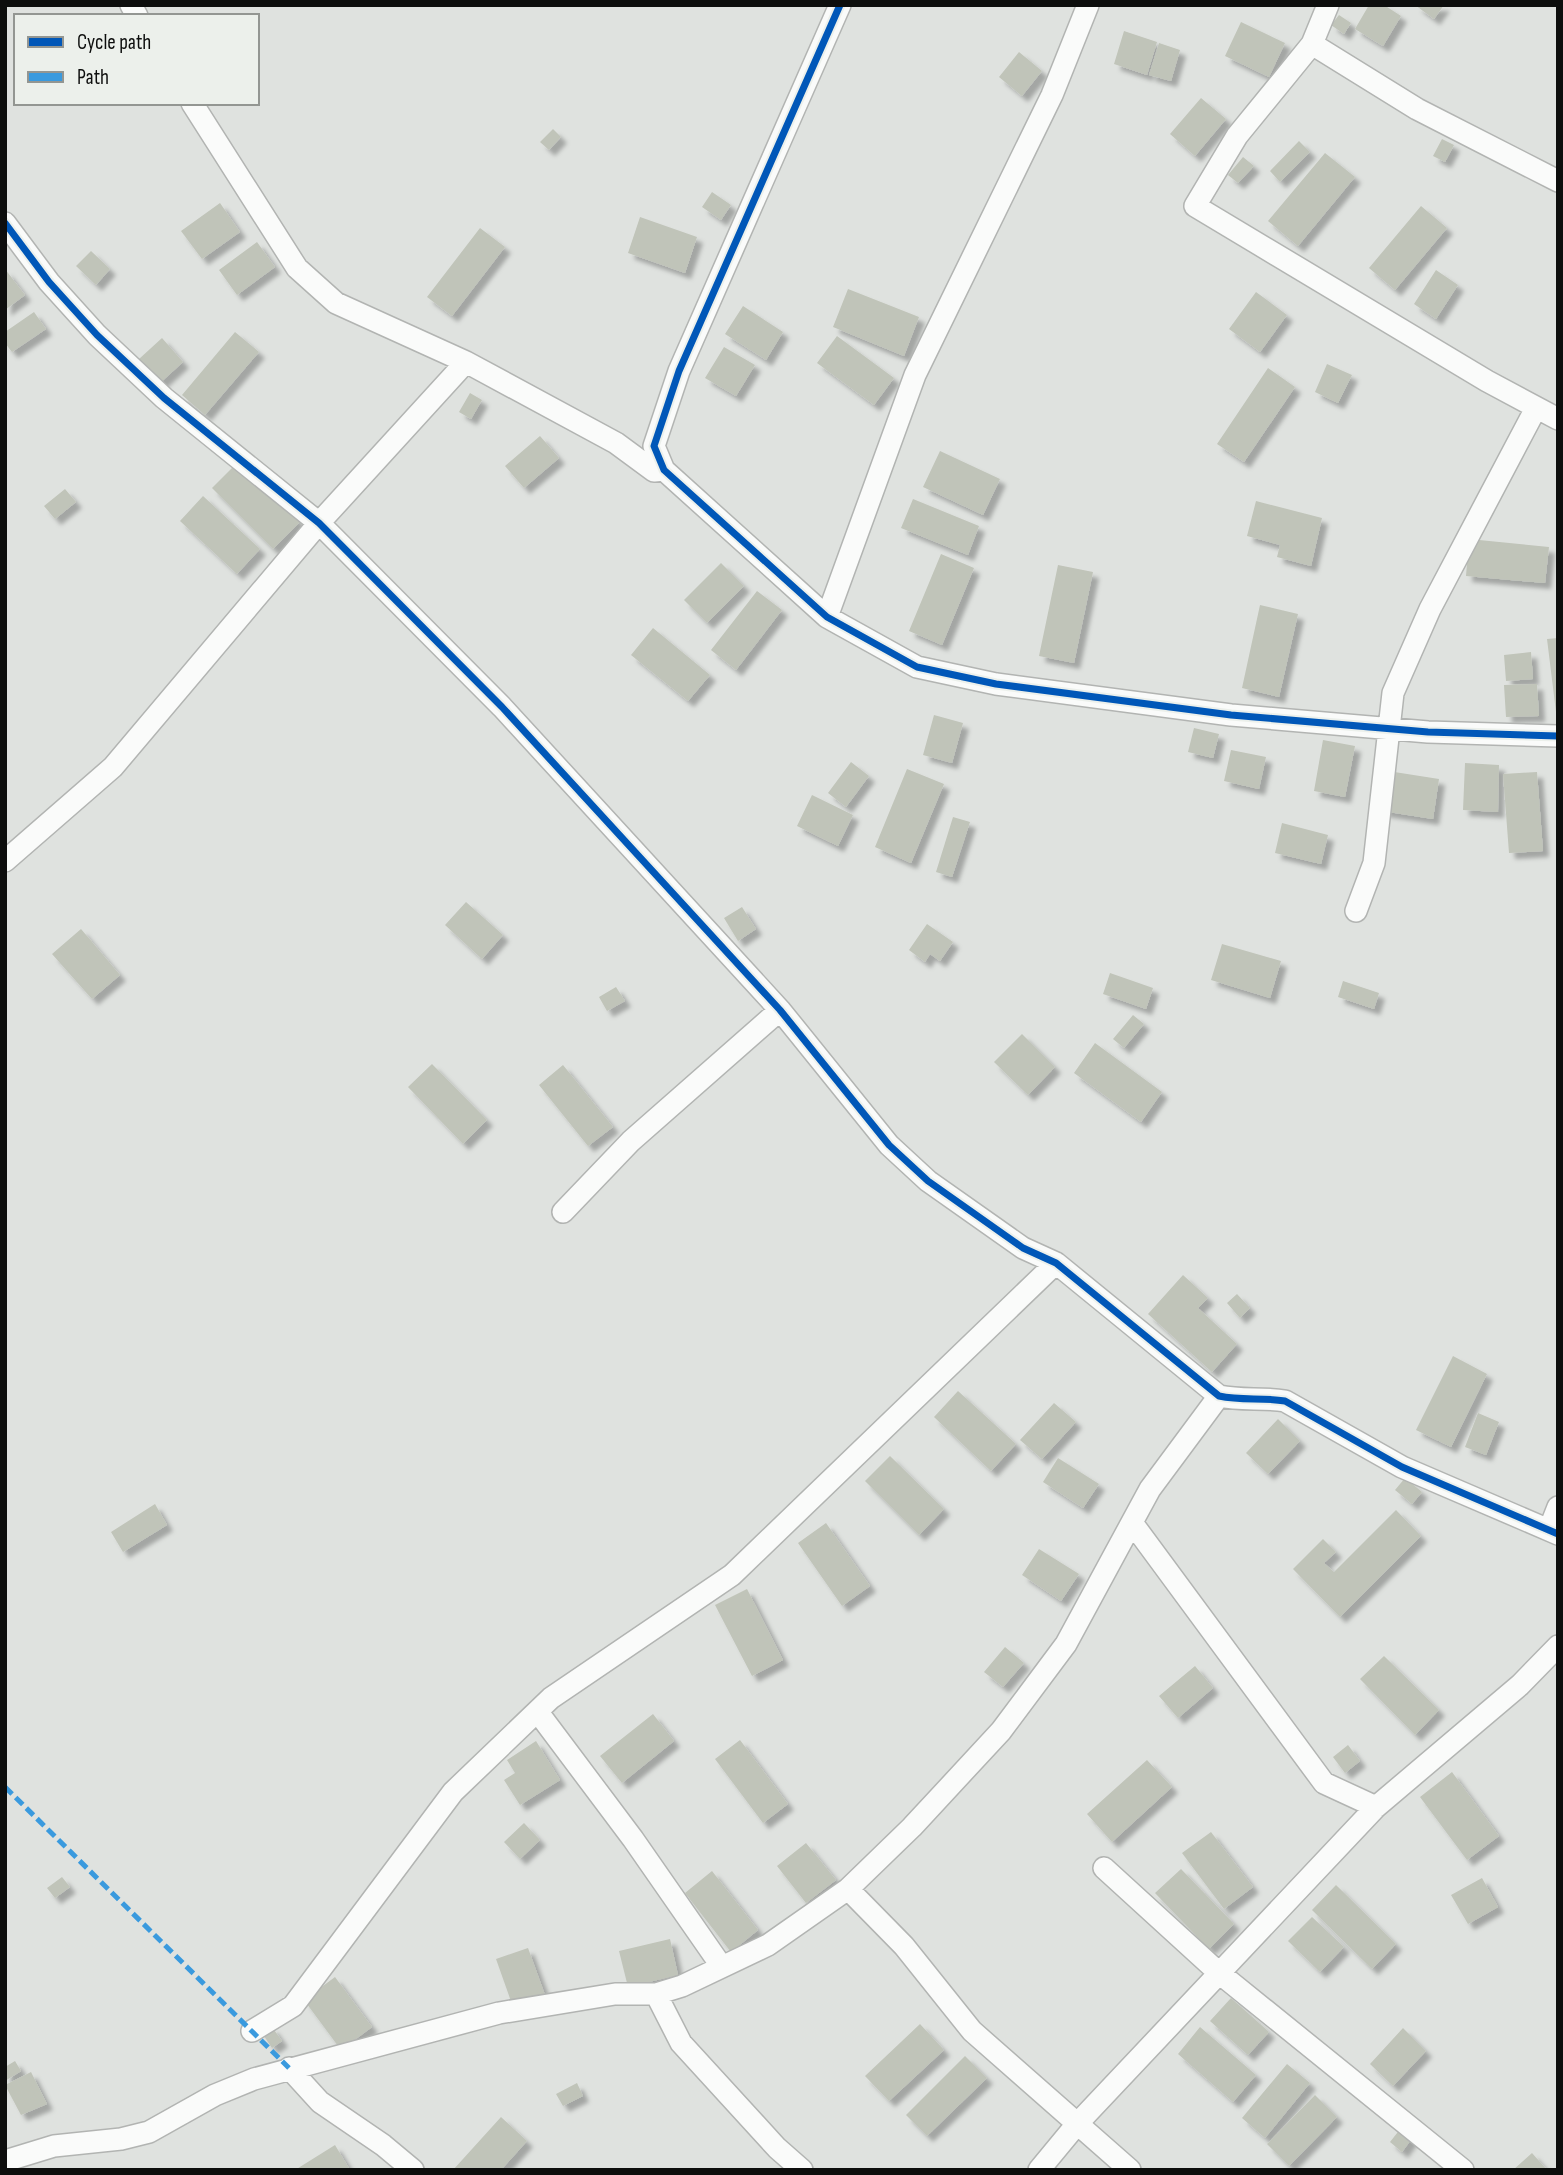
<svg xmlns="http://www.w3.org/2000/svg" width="1563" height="2175" font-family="'Sofia Sans Condensed',sans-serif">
  <defs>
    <filter id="shadow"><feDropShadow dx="6" dy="6" stdDeviation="2" flood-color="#0004"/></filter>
  </defs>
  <rect width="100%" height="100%" fill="#dfe2df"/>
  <path fill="#c0c4b9" filter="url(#shadow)" d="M1369,5H1384L1401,16L1383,46L1355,29Z
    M1415,5H1444L1434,19Z
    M1339,15L1351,23L1344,34L1331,25Z
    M1241,22L1285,43L1269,77L1225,56Z
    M1124,31L1157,42L1147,75L1114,64Z
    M1159,43L1180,50L1171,81L1149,75Z
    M1019,52L1042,71L1022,96L999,77Z
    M1201,98L1226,119L1195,156L1170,134Z
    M553,129L561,137L549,150L540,142Z
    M1442,139L1454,145L1445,162L1433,156Z
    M1299,141L1310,152L1280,182L1270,171Z
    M1325,153L1355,177L1298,246L1268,221Z
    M1243,157L1254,166L1238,183L1228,175Z
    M712,192L731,205L721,220L702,207Z
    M220,203L240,232L202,259L181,231Z
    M1421,206L1447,228L1395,290L1369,268Z
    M640,217L697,237L685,273L628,253Z
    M480,228L505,247L452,316L427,297Z
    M257,242L275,267L237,295L219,270Z
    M91,251L110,269L96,285L76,266Z
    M5,269L25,295L5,310Z
    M1436,270L1458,285L1436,319L1414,304Z
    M848,289L919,317L904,356L833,327Z
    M1256,292L1287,315L1260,352L1229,329Z
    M743,306L783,332L766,360L725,334Z
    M34,312L46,329L12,352L5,343V332Z
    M235,332L259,352L205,415L182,395Z
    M837,336L894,378L874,405L817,363Z
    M162,338L183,362L160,383L139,359Z
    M724,347L755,365L736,396L705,378Z
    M1327,364L1352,375L1338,403L1315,392Z
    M1268,368L1295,387L1244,462L1217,444Z
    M470,393L482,400L471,419L459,412Z
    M540,436L559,458L524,488L505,466Z
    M940,451L1000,479L983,515L923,487Z
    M238,462L300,522L273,549L212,488Z
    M65,489L76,502L55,519L44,506Z
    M203,496L260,549L237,574L180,521Z
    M913,499L979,526L968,555L901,528Z
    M1256,501L1322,518L1311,566L1277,557L1280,545L1247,536Z
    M1469,539L1549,547L1545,583L1466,576Z
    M941,554L974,568L942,645L909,631Z
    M721,563L744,586L707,623L684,600Z
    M1058,565L1093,572L1074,663L1039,656Z
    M757,591L782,610L736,670L711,650Z
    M1260,605L1298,614L1279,697L1242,688Z
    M653,628L710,675L688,701L631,655Z
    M1558,638V712H1556L1547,639Z
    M1531,652L1533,679L1506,681L1504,655Z
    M1537,684L1539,716L1506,717L1504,685Z
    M934,715L963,723L952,763L923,755Z
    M1194,728L1219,734L1213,758L1188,752Z
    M1323,740L1355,746L1345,797L1314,791Z
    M1231,750L1266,757L1259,789L1224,781Z
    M851,762L869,776L846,807L828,793Z
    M1465,763L1499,765L1498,812L1463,810Z
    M907,769L944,784L911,863L875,847Z
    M1388,771L1439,779L1433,819L1382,811Z
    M1537,772L1543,851L1509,853L1503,774Z
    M812,795L853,815L838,846L797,826Z
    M953,817L970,822L952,877L936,872Z
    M1282,823L1328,835L1321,864L1275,853Z
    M466,902L503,935L482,959L445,925Z
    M742,907L756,929L738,941L724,918Z
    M927,924L953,942L940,961L930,954L925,962L909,950Z
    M81,929L120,975L92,999L52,954Z
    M1222,944L1281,961L1270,998L1211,980Z
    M1110,973L1153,988L1146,1009L1103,994Z
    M1343,981L1379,993L1374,1009L1338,997Z
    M616,987L625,1001L607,1011L599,997Z
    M1133,1015L1144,1024L1124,1048L1113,1039Z
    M1022,1034L1055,1067L1028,1095L994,1062Z
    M1095,1043L1162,1092L1141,1122L1074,1073Z
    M432,1064L487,1120L463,1144L408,1087Z
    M563,1065L613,1127L588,1146L539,1085Z
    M1183,1275L1208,1298L1198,1308L1237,1344L1212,1372L1148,1314Z
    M1237,1294L1250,1308L1240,1318L1227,1303Z
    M1453,1356L1487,1374L1451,1447L1416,1430Z
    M958,1391L1016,1444L991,1471L934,1417Z
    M1054,1403L1076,1422L1042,1459L1020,1440Z
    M1478,1413L1499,1422L1486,1455L1465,1447Z
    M1278,1419L1300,1441L1268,1474L1246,1453Z
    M890,1456L944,1509L919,1535L865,1481Z
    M1058,1458L1099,1484L1083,1508L1043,1482Z
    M1405,1478L1422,1492L1412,1504L1395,1490Z
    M155,1504L167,1525L123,1552L111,1532Z
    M1396,1510L1421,1536L1340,1617L1293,1569L1323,1539L1336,1552L1324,1563L1334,1572Z
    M826,1523L870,1586L842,1606L798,1543Z
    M1039,1549L1079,1574L1061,1601L1022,1575Z
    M747,1589L783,1660L752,1676L715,1605Z
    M1005,1647L1024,1663L1003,1687L984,1672Z
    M1384,1656L1439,1710L1415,1735L1360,1679Z
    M1195,1666L1213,1688L1178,1718L1159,1696Z
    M653,1714L674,1741L622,1783L600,1756Z
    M740,1740L788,1804L763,1823L715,1759Z
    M536,1741L560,1780L520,1805L504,1780L515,1773L507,1760Z
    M1348,1745L1360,1761L1345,1773L1333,1757Z
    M1147,1760L1172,1787L1112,1842L1087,1814Z
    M1452,1772L1499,1836L1467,1860L1420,1797Z
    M524,1823L540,1840L520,1859L504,1842Z
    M1211,1832L1253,1887L1224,1909L1182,1853Z
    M806,1843L836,1880L806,1903L777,1866Z
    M1181,1869L1234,1924L1209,1949L1155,1893Z
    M712,1871L758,1930L731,1952L685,1893Z
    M62,1877L70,1887L55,1898L47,1888Z
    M1482,1878L1498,1907L1468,1924L1451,1895Z
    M1336,1885L1396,1944L1372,1969L1312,1910Z
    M1312,1917L1344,1947L1320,1972L1288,1941Z
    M670,1939L678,1975L628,1987L619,1951Z
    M528,1948L545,1995L513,2007L496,1959Z
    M335,1977L372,2027L341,2050L304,2000Z
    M1231,1998L1269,2032L1248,2055L1210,2021Z
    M920,2024L944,2050L889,2101L865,2076Z
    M272,2027L282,2041L272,2048L262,2033Z
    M1200,2027L1256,2075L1233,2102L1178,2054Z
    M1403,2028L1426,2051L1393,2086L1370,2064Z
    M965,2056L987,2078L927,2136L906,2115Z
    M15,2061L21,2071L5,2081V2067Z
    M1287,2064L1310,2083L1265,2138L1242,2118Z
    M31,2072L47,2104L21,2115L5,2085Z
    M577,2083L583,2096L563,2106L556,2094Z
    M1315,2095L1337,2117L1289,2166L1267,2144Z
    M501,2117L527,2141L501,2170H453Z
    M1401,2128L1413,2137L1402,2152L1390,2142Z
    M335,2145L350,2170H295Z
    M1532,2153L1547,2170H1513Z"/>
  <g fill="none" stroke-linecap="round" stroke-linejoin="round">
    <defs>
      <path id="minor" d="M131,5L137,16
        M840,5L679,371L654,446L664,470L827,617L917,667L996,684L1231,715L1428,732L1558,736
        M1328,5L1312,44L1237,136L1195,206L1487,381L1558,419
        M1312,44L1417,109L1558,181
        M192,103L297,268L336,303L466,362
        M5,223L49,282L97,335L164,398L319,523L502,707L780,1010L889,1145L928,1181L1023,1248L1056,1263L1219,1396C1242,1401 1262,1397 1285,1401L1402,1467L1558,1534
        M827,617L915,375L1052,95L1088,5
        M5,861L113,767L319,523L466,362L616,443L654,471L664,470
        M1356,911L1374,863L1393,693L1430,609L1536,408
        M563,1212L631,1141L780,1010
        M1133,1524L1324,1783L1376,1807
        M1549,1530L1558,1507
        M543,1719L633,1839L722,1967
        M1104,1868L1218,1972L1463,2170
        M848,1889L904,1946L972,2031L1130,2170
        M252,2031L293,2006L453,1792L551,1698L732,1575L1056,1263
        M289,2068L320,2102L383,2145L413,2170
        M5,2161L54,2146L121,2139L149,2132L215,2095L254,2079L499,2013L615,1994H656
        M802,2170L777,2148L681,2043L656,1994L682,1986L768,1945L848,1889L912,1827L1001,1731L1066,1644L1150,1489L1219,1396
        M1039,2170L1077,2124L1376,1807L1520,1685L1558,1646"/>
    </defs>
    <use href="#minor" stroke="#b2b4b2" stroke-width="24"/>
    <use href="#minor" stroke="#fafbfa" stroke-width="21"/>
    <path stroke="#3a9ade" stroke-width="5" stroke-dasharray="10 5" stroke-linecap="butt" d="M5,1787L289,2068"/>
    <defs>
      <path id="cycleway" d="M840,5L679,371L654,446L664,470L827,617L917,667L996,684L1231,715L1428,732L1558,736
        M5,223L49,282L97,335L164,398L319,523L502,707L780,1010L889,1145L928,1181L1023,1248L1056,1263L1219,1396C1242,1401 1262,1397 1285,1401L1402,1467L1558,1534"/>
    </defs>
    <use href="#cycleway" stroke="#ecf0eb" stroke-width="11"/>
    <use href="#cycleway" stroke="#0057b8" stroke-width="7"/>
  </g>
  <rect width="1563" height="2175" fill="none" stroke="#0d0e0d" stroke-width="14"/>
  <rect x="14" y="14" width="245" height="91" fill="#ecf0eb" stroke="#939692" stroke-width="2"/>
  <rect x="28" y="37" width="35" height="10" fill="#0057b8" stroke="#939692" stroke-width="2"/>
  <text x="77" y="49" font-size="21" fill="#0d0e0d">Cycle path</text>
  <rect x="28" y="72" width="35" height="10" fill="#3a9ade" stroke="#939692" stroke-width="2"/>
  <text x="77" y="84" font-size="21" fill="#0d0e0d">Path</text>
</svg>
